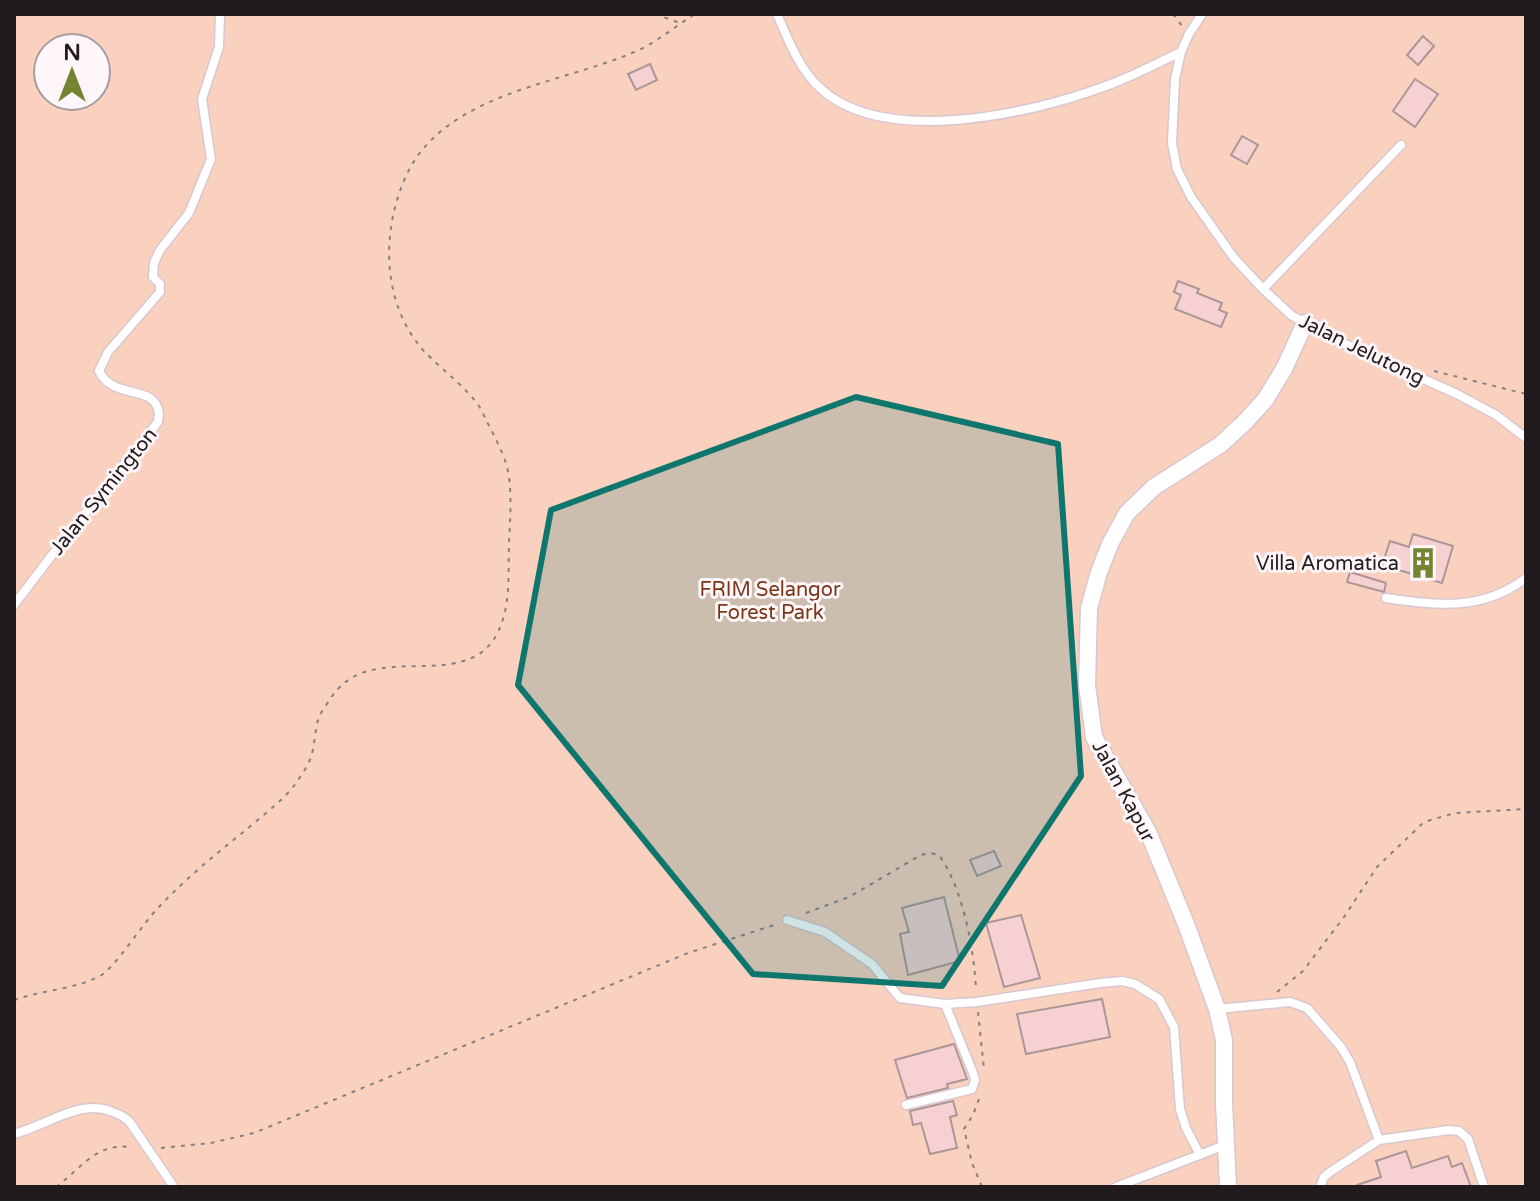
<svg xmlns="http://www.w3.org/2000/svg" width="1540" height="1201" font-family="'Varela Round',sans-serif">
  <rect width="100%" height="100%" fill="#fef6f9"/>
  <path fill="#fad0bf" fill-rule="evenodd" d="M14,14H1526V1187H14ZM48,48H96V96H48Z"/>
  <path fill="#f7d0d1" stroke="#ab9797" stroke-width="2" d="M1423,36L1434,46L1418,65L1407,55Z
    M650,64L657,80L636,90L628,74Z
    M1415,79L1438,94L1415,127L1393,111Z
    M1242,136L1258,145L1247,164L1231,155Z
    M1178,281L1199,289L1197,293L1222,303L1219,310L1227,313L1221,327L1175,309L1181,295L1174,292Z
    M1413,534L1453,546L1442,583L1382,565L1390,541L1409,547Z
    M1350,572L1386,583L1384,592L1347,582Z
    M994,851L1001,866L977,876L970,860Z
    M944,897L960,961L908,975L900,934L909,932L902,908Z
    M1021,915L1040,978L1004,987L986,923Z
    M1102,999L1110,1037L1026,1054L1017,1014Z
    M954,1044L967,1079L947,1084L948,1088L907,1098L895,1060Z
    M953,1101L957,1115L950,1117L957,1148L930,1154L921,1123L913,1125L910,1111Z
    M1406,1151L1412,1168L1448,1156L1452,1167L1462,1163L1471,1187H1357V1185L1381,1177L1376,1161Z"/>
  <g fill="none" stroke-linecap="round" stroke-linejoin="round">
    <defs>
      <path id="service" d="M777,14C788,39 799,69 820,88C883,147 1030,114 1103,87C1130,78 1155,64 1181,52
        M1202,14L1189,34L1181,52L1175,79L1172,143L1177,169L1191,197L1234,258L1263,289L1291,315L1327,336L1457,394L1496,415L1526,438
        M1263,289L1401,145
        M1386,598C1437,606 1483,611 1526,578
        M14,605L68,534L158,422C158,418 160,413 158,409C151,385 112,399 99,371L108,352L160,292V284L153,277L154,263L160,250L189,213L211,159L202,99L219,47L220,14
        M787,920L825,932L872,964L900,998L945,1004L977,1002L1100,983L1122,981L1135,984L1159,999L1174,1027L1180,1109L1186,1128L1200,1155
        M1217,1009L1290,1002L1307,1008L1341,1047L1350,1062L1379,1140
        M906,1105L972,1089L975,1080L973,1073L945,1004
        M14,1134C55,1123 88,1090 129,1121L174,1187
        M1116,1187L1225,1145
        M1320,1187L1324,1177L1330,1172L1379,1140L1449,1130L1459,1131L1468,1139L1484,1187"/>
      <path id="minor" d="M1228,1187L1224,1102V1040L1217,1009L1186,924L1149,834L1094,737L1087,685L1089,608L1099,572L1111,542L1127,513L1154,487L1220,445L1244,423L1265,400L1284,369L1305,323"/>
    </defs>
    <use href="#service" stroke="#d9c6ce" stroke-width="11"/>
    <use href="#minor" stroke="#d9c6ce" stroke-width="19"/>
    <path stroke="#878083" stroke-width="2" stroke-dasharray="4 6" stroke-linecap="butt" d="M655,14L680,23
      M1173,14L1182,26
      M1434,371L1526,394
      M806,913L849,897L921,855L930,853L939,855C963,889 974,948 976,990
      M1277,992L1303,971L1344,917L1377,867L1424,822L1455,813L1526,809
      M14,1000C42,990 73,990 100,976C115,968 143,923 158,908C185,879 216,854 247,829C263,815 284,800 296,783C300,777 305,770 308,764C315,751 314,734 318,720C320,713 325,707 329,701C368,634 465,698 498,632C511,605 508,574 509,544C510,520 513,486 506,463C501,449 494,435 487,422C484,416 481,408 476,402C461,383 440,368 423,350C381,302 381,229 407,174C445,94 559,84 632,53C655,44 674,27 695,14
      M978,1012L984,1069
      M979,1099L973,1115L964,1129L972,1163L982,1187
      M161,1148L211,1143L254,1133L688,953L777,924
      M56,1187C82,1168 95,1143 131,1147"/>
    <use href="#service" stroke="#fff" stroke-width="8"/>
    <use href="#minor" stroke="#fff" stroke-width="16"/>
  </g>
  <path fill="#0f766e" fill-opacity="0.2" stroke="#0f766e" stroke-width="6" stroke-linejoin="round" d="M856,397L1058,444L1081,776L942,986L753,974L518,685L551,510Z"/>
  <defs>
    <symbol id="building-bare" viewBox="-9 -9 18 18"><path d="M-4-6H4V6H1V3H-1V6H-4ZM-2.5-4.3h1.7v1.8h-1.7ZM.8-4.3h1.7v1.8H.8ZM-2.5-1h1.7V.8h-1.7ZM.8-1h1.7V.8H.8Z" fill="#758432" stroke="#fef6f9" stroke-width="2.5" paint-order="stroke"/></symbol>
  </defs>
  <g fill-rule="evenodd">
    <use href="#building-bare" x="1401" y="541" width="44" height="44"/>
  </g>
  <g text-anchor="middle" stroke-width="6" stroke-linejoin="round" paint-order="stroke">
    <g font-size="20" fill="#211b1d" stroke="#fef6f9">
      <text transform="translate(1362 349) rotate(26)" y="7">Jalan Jelutong</text>
      <text transform="translate(103 491) rotate(-51)" y="7">Jalan Symington</text>
      <text transform="translate(1124 791) rotate(62)" y="7">Jalan Kapur</text>
    </g>
    <g font-size="20" fill="#211b1d" stroke="#fef6f9" text-anchor="end">
      <text x="1399" y="570">Villa Aromatica</text>
    </g>
    <g font-size="20" fill="#7a3619" stroke="#fef6f9">
      <text x="770" y="596">FRIM Selangor<tspan x="770" dy="23">Forest Park</tspan></text>
    </g>
  </g>
  <rect width="1540" height="1201" fill="none" stroke="#211b1d" stroke-width="32"/>
  <g transform="translate(72 72)"><circle r="38" fill="#fef6f9" stroke="#a69ea1" stroke-width="2"/>
  <path d="M0-6L14 30L0 20L-14 30Z" fill="#758432"/>
  <text y="-12" font-size="22" font-weight="bold" text-anchor="middle" fill="#211b1d">N</text>
  </g>
</svg>
